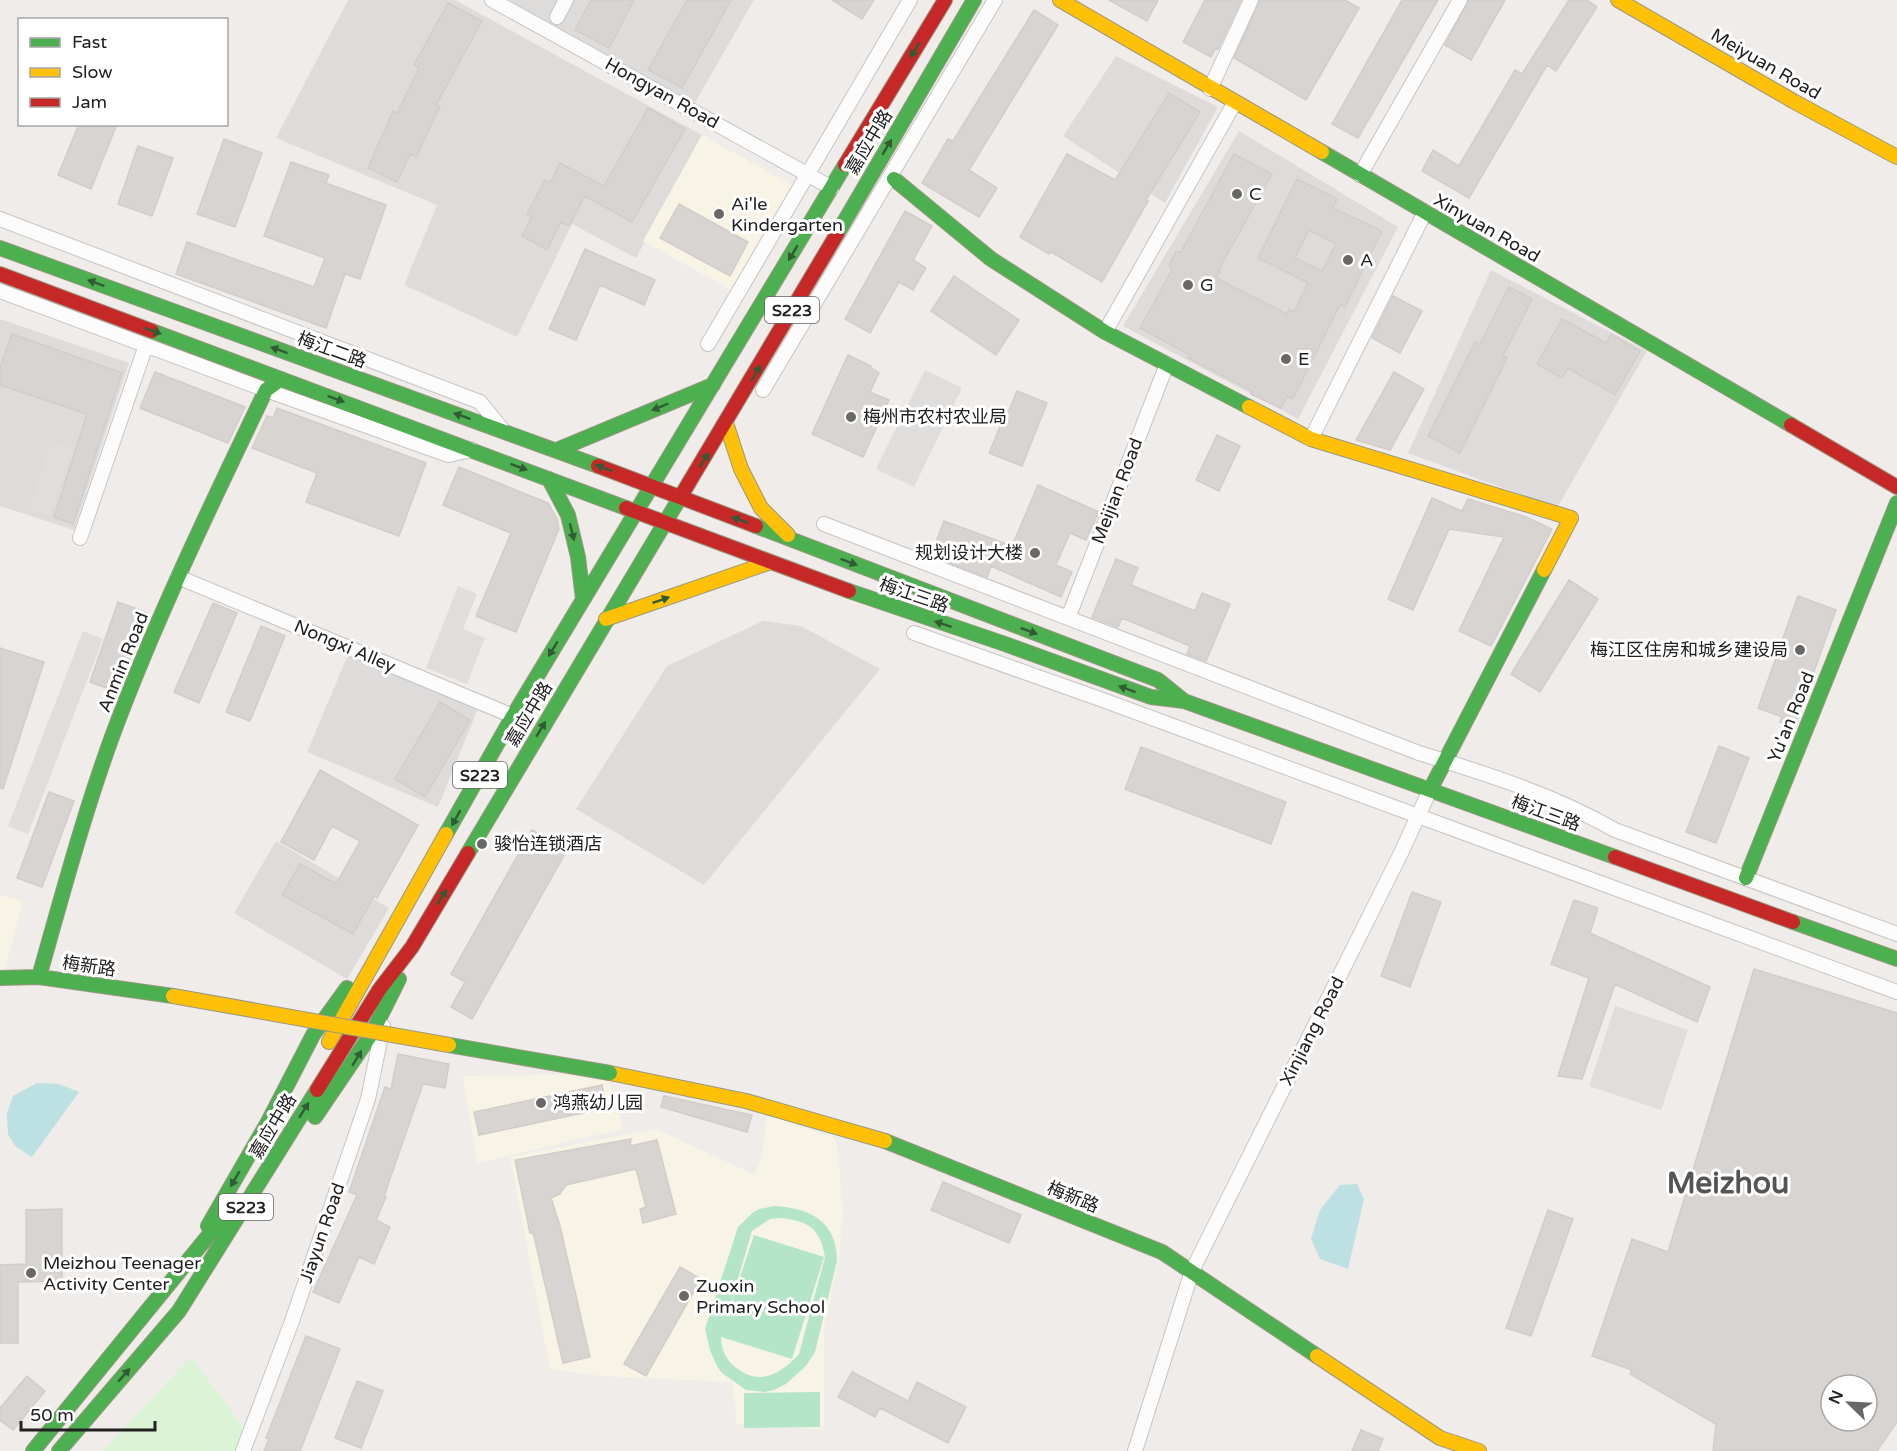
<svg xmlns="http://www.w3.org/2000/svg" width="1897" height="1451" font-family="'Varela Round','Noto Sans SC',sans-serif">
  <rect width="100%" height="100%" fill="#efece9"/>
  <path fill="#dedcdb" d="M348,0H455L702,135L636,258L572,224L517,337L404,285L437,205L276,138Z
    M508,0H754L693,106Z
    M1116,56L1218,107L1165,203L1063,136Z
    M1239,131L1398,227L1298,419L1123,326Z
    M1491,270L1647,351L1557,508L1408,453Z
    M0,319L129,363L74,530L0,506Z
    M763,621L801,626L880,669L704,885L576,809L667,666Z
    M350,650L480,704L438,807L307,752Z
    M276,841L389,908L347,979L234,913Z"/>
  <path fill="#f8f4e5" d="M702,135L795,187L737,293L643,241Z
    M0,895L23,902L3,976H0Z
    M607,1074L623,1129L477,1163L463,1076Z
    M767,1114L835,1139L838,1154L843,1212L839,1260L824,1331V1430L737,1424L732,1382L602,1376L550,1369L510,1157L656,1129L755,1175L763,1151Z"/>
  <path fill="#dbf4d5" d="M191,1357L243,1427L236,1451H103Z"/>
  <path fill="#b5e5c9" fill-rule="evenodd" d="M774,1206C810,1208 837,1221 837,1261L815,1352L806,1366L786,1384L774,1390L764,1392L746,1390L722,1373L717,1366L710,1350L705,1329L738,1227L752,1213L759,1209ZM780,1218C809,1221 820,1228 825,1257L799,1354C780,1375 758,1387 734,1366C725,1358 721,1348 721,1337L792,1359L824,1257L754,1235L728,1313L752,1231L770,1219Z
    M820,1392V1427L744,1428V1393Z"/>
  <path fill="#dfdedd" d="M925,370L962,388L914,487L876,469Z
    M52,442L72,449L49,515L29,508Z
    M458,586L477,594L463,629L485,638L467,684L426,668Z
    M83,631L103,639L28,834L8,826Z
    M1615,1006L1688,1030L1661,1110L1589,1086Z"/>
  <path fill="#bde0e2" d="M37,1083L59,1084L79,1092L32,1157L15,1146L8,1134L7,1113L13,1096Z
    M1357,1184L1364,1199L1348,1269L1320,1259L1311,1239L1320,1210L1340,1185Z"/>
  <path fill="#d7d4d2" stroke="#d2cdca" stroke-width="1.5" fill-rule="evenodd" d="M591,0H634L609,48L575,30Z
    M687,0H731L682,88L648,70Z
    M832,0H874L862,19Z
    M1109,0H1158L1147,21Z
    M1205,0H1241L1218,49L1216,48L1211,57L1183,42Z
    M1260,0H1345L1359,8L1306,100L1234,58Z
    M1402,0H1438L1358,138L1332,124Z
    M1469,0H1505L1471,60L1445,45Z
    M1569,0H1587L1597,7L1556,71L1547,65L1469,198L1422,171L1433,150L1459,166L1515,70L1522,74Z
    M448,3L482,21L436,105L440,106L416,157L410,154L397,182L368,168L393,111L397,113L419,68L414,65Z
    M1034,10L1058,25L969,170L997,188L979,217L922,183L948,139L953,141Z
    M1169,93L1200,112L1146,200L1148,201L1102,282L1051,252L1049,254L1020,237L1067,154L1115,180Z
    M648,108L685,129L632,222L585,196L569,226L561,222L547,250L522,236L532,217L527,214L545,180L550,183L560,163L604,186Z
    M79,124H117L91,189L58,175Z
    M224,139L262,153L235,227L197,214Z
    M138,146L173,158L152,216L118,204Z
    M1234,154L1272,174L1218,271L1220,272L1216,278L1287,314L1289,309L1294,312L1308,283L1258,258L1297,179L1337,199L1333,208L1382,231L1345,307L1340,305L1293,399L1287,396L1281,408L1251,394L1252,391L1188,358L1190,355L1140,328L1172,270L1169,265L1176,252H1181ZM1309,230L1336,244L1322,271L1295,258Z
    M291,162L329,175L326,183L386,205L360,279L345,274L326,328L176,274L187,242L314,287L325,258L264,236Z
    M679,204L748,242L730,276L660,238Z
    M905,211L932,226L913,260L926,268L913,290L899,282L870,333L845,319Z
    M585,249L655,280L644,305L600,285L576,340L549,329Z
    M954,276L1019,320L996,355L931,311Z
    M1509,287L1532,299L1503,356L1507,358L1460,453L1428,436L1475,342L1480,344Z
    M1393,296L1422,311L1400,353L1372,338Z
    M1562,319L1606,343L1611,334L1640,351L1615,395L1568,368L1562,378L1537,364Z
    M12,334L122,373L73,524L54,517L87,414L0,385V368Z
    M848,355L871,366L870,367L879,373L870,392L889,400L863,457L812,434Z
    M155,372L245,407L228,443L140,408Z
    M1394,372L1424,389L1390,450L1356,440Z
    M1017,391L1047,403L1022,466L989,453L1000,427L997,425L1002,412L1007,415Z
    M277,408L426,463L399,536L306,502L317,473L252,448L267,416L273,418Z
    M1217,435L1240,446L1219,491L1196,480Z
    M459,467L548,503L557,519L559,529L516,632L476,616L511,533L443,505Z
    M1038,485L1099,512L1086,540L1070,533L1056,565L1072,572L1061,597L991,566L987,577L931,556L944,521L1012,546Z
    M1432,498L1462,511L1468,499L1526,517L1552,529L1491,646L1459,631L1504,537L1449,529L1413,610L1388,599Z
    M1116,559L1138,568L1131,585L1195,611L1202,593L1230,604L1206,661L1187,654L1190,646L1122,618L1118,627L1092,617Z
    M1569,580L1598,599L1540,692L1511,674Z
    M1798,596L1836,610L1794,727L1780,722L1782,717L1758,708Z
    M118,602L148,613L117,692L90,682Z
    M213,603L237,613L199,703L174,692Z
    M261,626L285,636L250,721L226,712Z
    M0,648L44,662L3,789L0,788Z
    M440,702L470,720L425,797L395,779Z
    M1719,746L1749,758L1716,843L1686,832Z
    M1141,747L1286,802L1271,844L1125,789Z
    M320,770L418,825L377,898L374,896L353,934L282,895L300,864L336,884L360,841L332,826L314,860L281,842Z
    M49,792L74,801L42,887L17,878Z
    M532,830L567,850L472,1019L451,1007L465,982L451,974Z
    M1412,892L1441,902L1410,987L1381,976Z
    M1574,900L1598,908L1590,933L1710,987L1697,1022L1615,984L1582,1079L1558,1076L1589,978L1551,964Z
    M1754,969L1897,1013V1422L1877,1451H1713L1716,1424L1630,1374L1632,1370L1592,1356L1632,1239L1668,1252ZM1831,1385H1867V1421H1831Z
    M398,1054L449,1064L445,1088L423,1084L384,1196L386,1197L376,1220L390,1227L374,1264L359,1257L339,1303L313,1292L357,1195L349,1192L385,1087L391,1089Z
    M602,1085L607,1108L479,1135L474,1112Z
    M664,1096L752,1115L747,1132L661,1107Z
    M631,1139L630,1146L657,1140L676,1214L643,1223L640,1209L646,1207L636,1169L566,1185L560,1194L551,1198L560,1226L590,1357L563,1363L533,1232L530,1233L515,1160Z
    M943,1182L1021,1215L1009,1243L931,1210Z
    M62,1209V1281L18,1282V1343H0V1265L26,1264V1210Z
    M1548,1210L1573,1219L1531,1336L1506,1328Z
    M680,1267L701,1279L646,1376L624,1364Z
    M306,1336L340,1349L300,1451H264L269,1439L266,1438Z
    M852,1372L908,1401L917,1382L966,1407L948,1443L880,1408L875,1417L838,1397Z
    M27,1376L45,1391L13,1430L0,1420V1408Z
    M357,1381L383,1391L361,1448L335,1438Z
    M1361,1430L1383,1439L1378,1451H1352Z"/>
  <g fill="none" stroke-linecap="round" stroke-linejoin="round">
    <defs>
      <path id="street" d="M492,0L832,188
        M557,17L566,0
        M1210,89L1251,0
        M1360,175L1460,0
        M0,219L480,402L502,429
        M0,291L266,390L448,455L472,450
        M1105,332L1235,102
        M708,344L910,0
        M763,390L995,0
        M1311,439L1425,212
        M824,524L1419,753C1487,774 1554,795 1615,830L1897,934
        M80,538L144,351
        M178,577L513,716
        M1068,618L1167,364
        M914,633L1100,699L1897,992
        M243,1451L292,1321L368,1099L383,1026
        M1135,1451L1192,1271L1401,853L1430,790"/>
      <path id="fast" d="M1322,152L1791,425
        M894,179L991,259L1105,332L1249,407
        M837,234L974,0
        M0,248L598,466
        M152,331L626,508
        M557,450L713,385
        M549,479L568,515L578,557L583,599
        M756,526L1158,680L1184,701
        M849,591L1005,644L1151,697L1184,701L1615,857
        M1430,790L1544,570
        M446,834L513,716L845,165
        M468,853L681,496
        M1746,878L1897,503
        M1793,922L1897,959
        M39,977C62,896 84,813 113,734C157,616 212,503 266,390L281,379
        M0,978L39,977L173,996
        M315,1117L372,1033L399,979
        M885,1141L1162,1252L1317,1356
        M208,1226L268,1122L313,1035L347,988
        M33,1451L226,1214
        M59,1451L179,1311L317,1090"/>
      <path id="slow" d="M1060,0L1322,152
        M1618,0L1793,101L1897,157
        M1249,407L1311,439L1571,518L1544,570
        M726,423L741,469L761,508L788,535
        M606,619L768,563
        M329,1042L446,834
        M610,1073L746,1101L885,1141
        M1317,1356L1440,1438L1479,1451"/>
      <path id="jam" d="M845,165L945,0
        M0,274L152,331
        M1791,425L1897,487
        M598,466L756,526
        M681,496L837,234
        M626,508L849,591
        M1615,857L1793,922
        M317,1090L379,990L412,947L468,853"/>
    </defs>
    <use href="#street" stroke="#c6c5c4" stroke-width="16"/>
    <use href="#fast" stroke="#9a9780" stroke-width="16"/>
    <use href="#slow" stroke="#9a9780" stroke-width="16"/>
    <use href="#jam" stroke="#9a9780" stroke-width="16"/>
    <use href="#street" stroke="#fdfcfc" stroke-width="14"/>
    <use href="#fast" stroke="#4caf50" stroke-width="14"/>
    <use href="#slow" stroke="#ffc107" stroke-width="14"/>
    <use href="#jam" stroke="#c62828" stroke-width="14"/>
    <defs>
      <path id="fast-bridge" d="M449,1045L610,1073"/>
      <path id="slow-bridge" d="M173,996L449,1045"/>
    </defs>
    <use href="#fast-bridge" stroke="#9a9780" stroke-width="16" stroke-linecap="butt"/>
    <use href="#slow-bridge" stroke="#9a9780" stroke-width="16" stroke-linecap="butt"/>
    <use href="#fast-bridge" stroke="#4caf50" stroke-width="14"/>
    <use href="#slow-bridge" stroke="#ffc107" stroke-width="14"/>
  </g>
  <defs><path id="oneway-solid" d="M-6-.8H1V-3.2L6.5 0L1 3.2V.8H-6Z" transform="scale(1.5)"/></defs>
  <g fill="#325a34">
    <use href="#oneway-solid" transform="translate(915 50) rotate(121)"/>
    <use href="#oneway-solid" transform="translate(887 147) rotate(-59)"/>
    <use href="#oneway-solid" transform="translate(793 253) rotate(121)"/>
    <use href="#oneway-solid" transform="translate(96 283) rotate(-160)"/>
    <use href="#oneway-solid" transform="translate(153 331) rotate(20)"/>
    <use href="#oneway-solid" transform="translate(279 350) rotate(-160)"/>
    <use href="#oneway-solid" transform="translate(756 373) rotate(-60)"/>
    <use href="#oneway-solid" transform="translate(336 399) rotate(20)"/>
    <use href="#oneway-solid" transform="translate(660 407) rotate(157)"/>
    <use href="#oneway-solid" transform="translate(462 416) rotate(-160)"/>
    <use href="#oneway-solid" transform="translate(704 460) rotate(-58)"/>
    <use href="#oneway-solid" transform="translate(519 467) rotate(20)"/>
    <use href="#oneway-solid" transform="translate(604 468) rotate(-159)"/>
    <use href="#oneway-solid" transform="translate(740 520) rotate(-159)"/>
    <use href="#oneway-solid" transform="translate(572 532) rotate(76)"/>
    <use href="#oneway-solid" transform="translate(849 562) rotate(21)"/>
    <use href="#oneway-solid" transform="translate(661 600) rotate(-19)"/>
    <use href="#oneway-solid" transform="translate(943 624) rotate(-162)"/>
    <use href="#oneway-solid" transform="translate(1029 631) rotate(21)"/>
    <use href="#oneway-solid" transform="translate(553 649) rotate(121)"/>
    <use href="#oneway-solid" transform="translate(1127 689) rotate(-160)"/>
    <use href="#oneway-solid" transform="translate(541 729) rotate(-59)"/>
    <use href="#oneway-solid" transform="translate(456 818) rotate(119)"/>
    <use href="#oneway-solid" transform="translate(442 897) rotate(-59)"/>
    <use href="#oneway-solid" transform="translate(357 1058) rotate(-59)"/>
    <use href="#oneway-solid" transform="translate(304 1110) rotate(-58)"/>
    <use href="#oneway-solid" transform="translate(235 1179) rotate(120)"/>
    <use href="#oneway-solid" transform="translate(124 1375) rotate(-49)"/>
  </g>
  <g fill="#696867" stroke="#fff" stroke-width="2">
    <circle cx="1237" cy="194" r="6"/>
    <circle cx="719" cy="214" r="6"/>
    <circle cx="1348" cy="260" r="6"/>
    <circle cx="1188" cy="285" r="6"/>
    <circle cx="1286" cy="359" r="6"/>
    <circle cx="851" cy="417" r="6"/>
    <circle cx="1035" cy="553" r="6"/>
    <circle cx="1800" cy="650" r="6"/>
    <circle cx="482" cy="844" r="6"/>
    <circle cx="541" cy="1103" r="6"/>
    <circle cx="31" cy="1273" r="6"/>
    <circle cx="684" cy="1296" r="6"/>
  </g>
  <g text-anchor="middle" stroke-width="6" stroke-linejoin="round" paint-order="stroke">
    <g fill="#fff" stroke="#646464" stroke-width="1.5">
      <rect x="765" y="297" width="54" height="26" rx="4.5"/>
      <rect x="453" y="762" width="54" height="26" rx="4.5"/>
      <rect x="219" y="1194" width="54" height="26" rx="4.5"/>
    </g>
    <g font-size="16" font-weight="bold" fill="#212121">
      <text x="792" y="316">S223</text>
      <text x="480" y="781">S223</text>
      <text x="246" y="1213">S223</text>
    </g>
    <g font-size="18" fill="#212121" stroke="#fff">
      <text transform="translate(1766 64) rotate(30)" y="6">Meiyuan Road</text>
      <text transform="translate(662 93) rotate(29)" y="6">Hongyan Road</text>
      <text transform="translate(869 142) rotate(-59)" y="6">嘉应中路</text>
      <text transform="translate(1487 228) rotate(30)" y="6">Xinyuan Road</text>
      <text transform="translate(332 350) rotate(20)" y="6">梅江二路</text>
      <text transform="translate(1117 491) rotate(-69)" y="6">Meijian Road</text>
      <text transform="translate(914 595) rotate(19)" y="6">梅江三路</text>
      <text transform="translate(345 646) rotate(23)" y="6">Nongxi Alley</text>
      <text transform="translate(123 662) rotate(-68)" y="6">Anmin Road</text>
      <text transform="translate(529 714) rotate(-59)" y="6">嘉应中路</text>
      <text transform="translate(1791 717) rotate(-68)" y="6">Yu'an Road</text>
      <text transform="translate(1546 813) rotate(20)" y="6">梅江三路</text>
      <text transform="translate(89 966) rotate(8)" y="6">梅新路</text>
      <text transform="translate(1312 1031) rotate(-63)" y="6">Xinjiang Road</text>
      <text transform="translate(273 1126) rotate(-59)" y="6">嘉应中路</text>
      <text transform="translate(1073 1197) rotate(22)" y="6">梅新路</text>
      <text transform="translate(322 1233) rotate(-71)" y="6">Jiayun Road</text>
    </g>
    <g font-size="18" fill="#212121" stroke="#fff" text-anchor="start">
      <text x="1249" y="200">C</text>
      <text x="731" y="210">Ai'le<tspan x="731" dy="21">Kindergarten</tspan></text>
      <text x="1360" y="266">A</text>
      <text x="1200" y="291">G</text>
      <text x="1298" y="365">E</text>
      <text x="863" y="423">梅州市农村农业局</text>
      <text x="1023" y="559" text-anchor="end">规划设计大楼</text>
      <text x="1788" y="656" text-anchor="end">梅江区住房和城乡建设局</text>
      <text x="494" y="850">骏怡连锁酒店</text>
      <text x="553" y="1109">鸿燕幼儿园</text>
      <text x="43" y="1269">Meizhou Teenager<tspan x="43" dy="21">Activity Center</tspan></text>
      <text x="696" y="1292">Zuoxin<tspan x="696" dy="21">Primary School</tspan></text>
    </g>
    <g font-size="30" font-weight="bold" fill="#545454" stroke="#fff">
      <text x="1728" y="1193">Meizhou</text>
    </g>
  </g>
  <rect x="18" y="18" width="210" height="108" fill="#ffffff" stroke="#a6a6a6" stroke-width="1.5"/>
  <rect x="30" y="38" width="30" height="9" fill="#4caf50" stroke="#a6a6a6" stroke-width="1.5"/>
  <text x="72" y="48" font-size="18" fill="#212121">Fast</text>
  <rect x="30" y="68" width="30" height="9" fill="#ffc107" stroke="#a6a6a6" stroke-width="1.5"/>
  <text x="72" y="78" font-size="18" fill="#212121">Slow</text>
  <rect x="30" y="98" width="30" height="9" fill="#c62828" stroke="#a6a6a6" stroke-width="1.5"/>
  <text x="72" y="108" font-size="18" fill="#212121">Jam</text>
  <g transform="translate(1849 1403) rotate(294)"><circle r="28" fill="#ffffff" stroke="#a6a6a6" stroke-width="1.5"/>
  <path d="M0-4.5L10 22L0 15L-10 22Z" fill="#696867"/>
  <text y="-9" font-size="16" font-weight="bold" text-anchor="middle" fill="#212121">N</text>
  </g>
  <path d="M21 1421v9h134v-9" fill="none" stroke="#212121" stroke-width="3"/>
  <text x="30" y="1421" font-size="18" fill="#212121" stroke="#ffffff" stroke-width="4.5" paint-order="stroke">50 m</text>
</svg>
